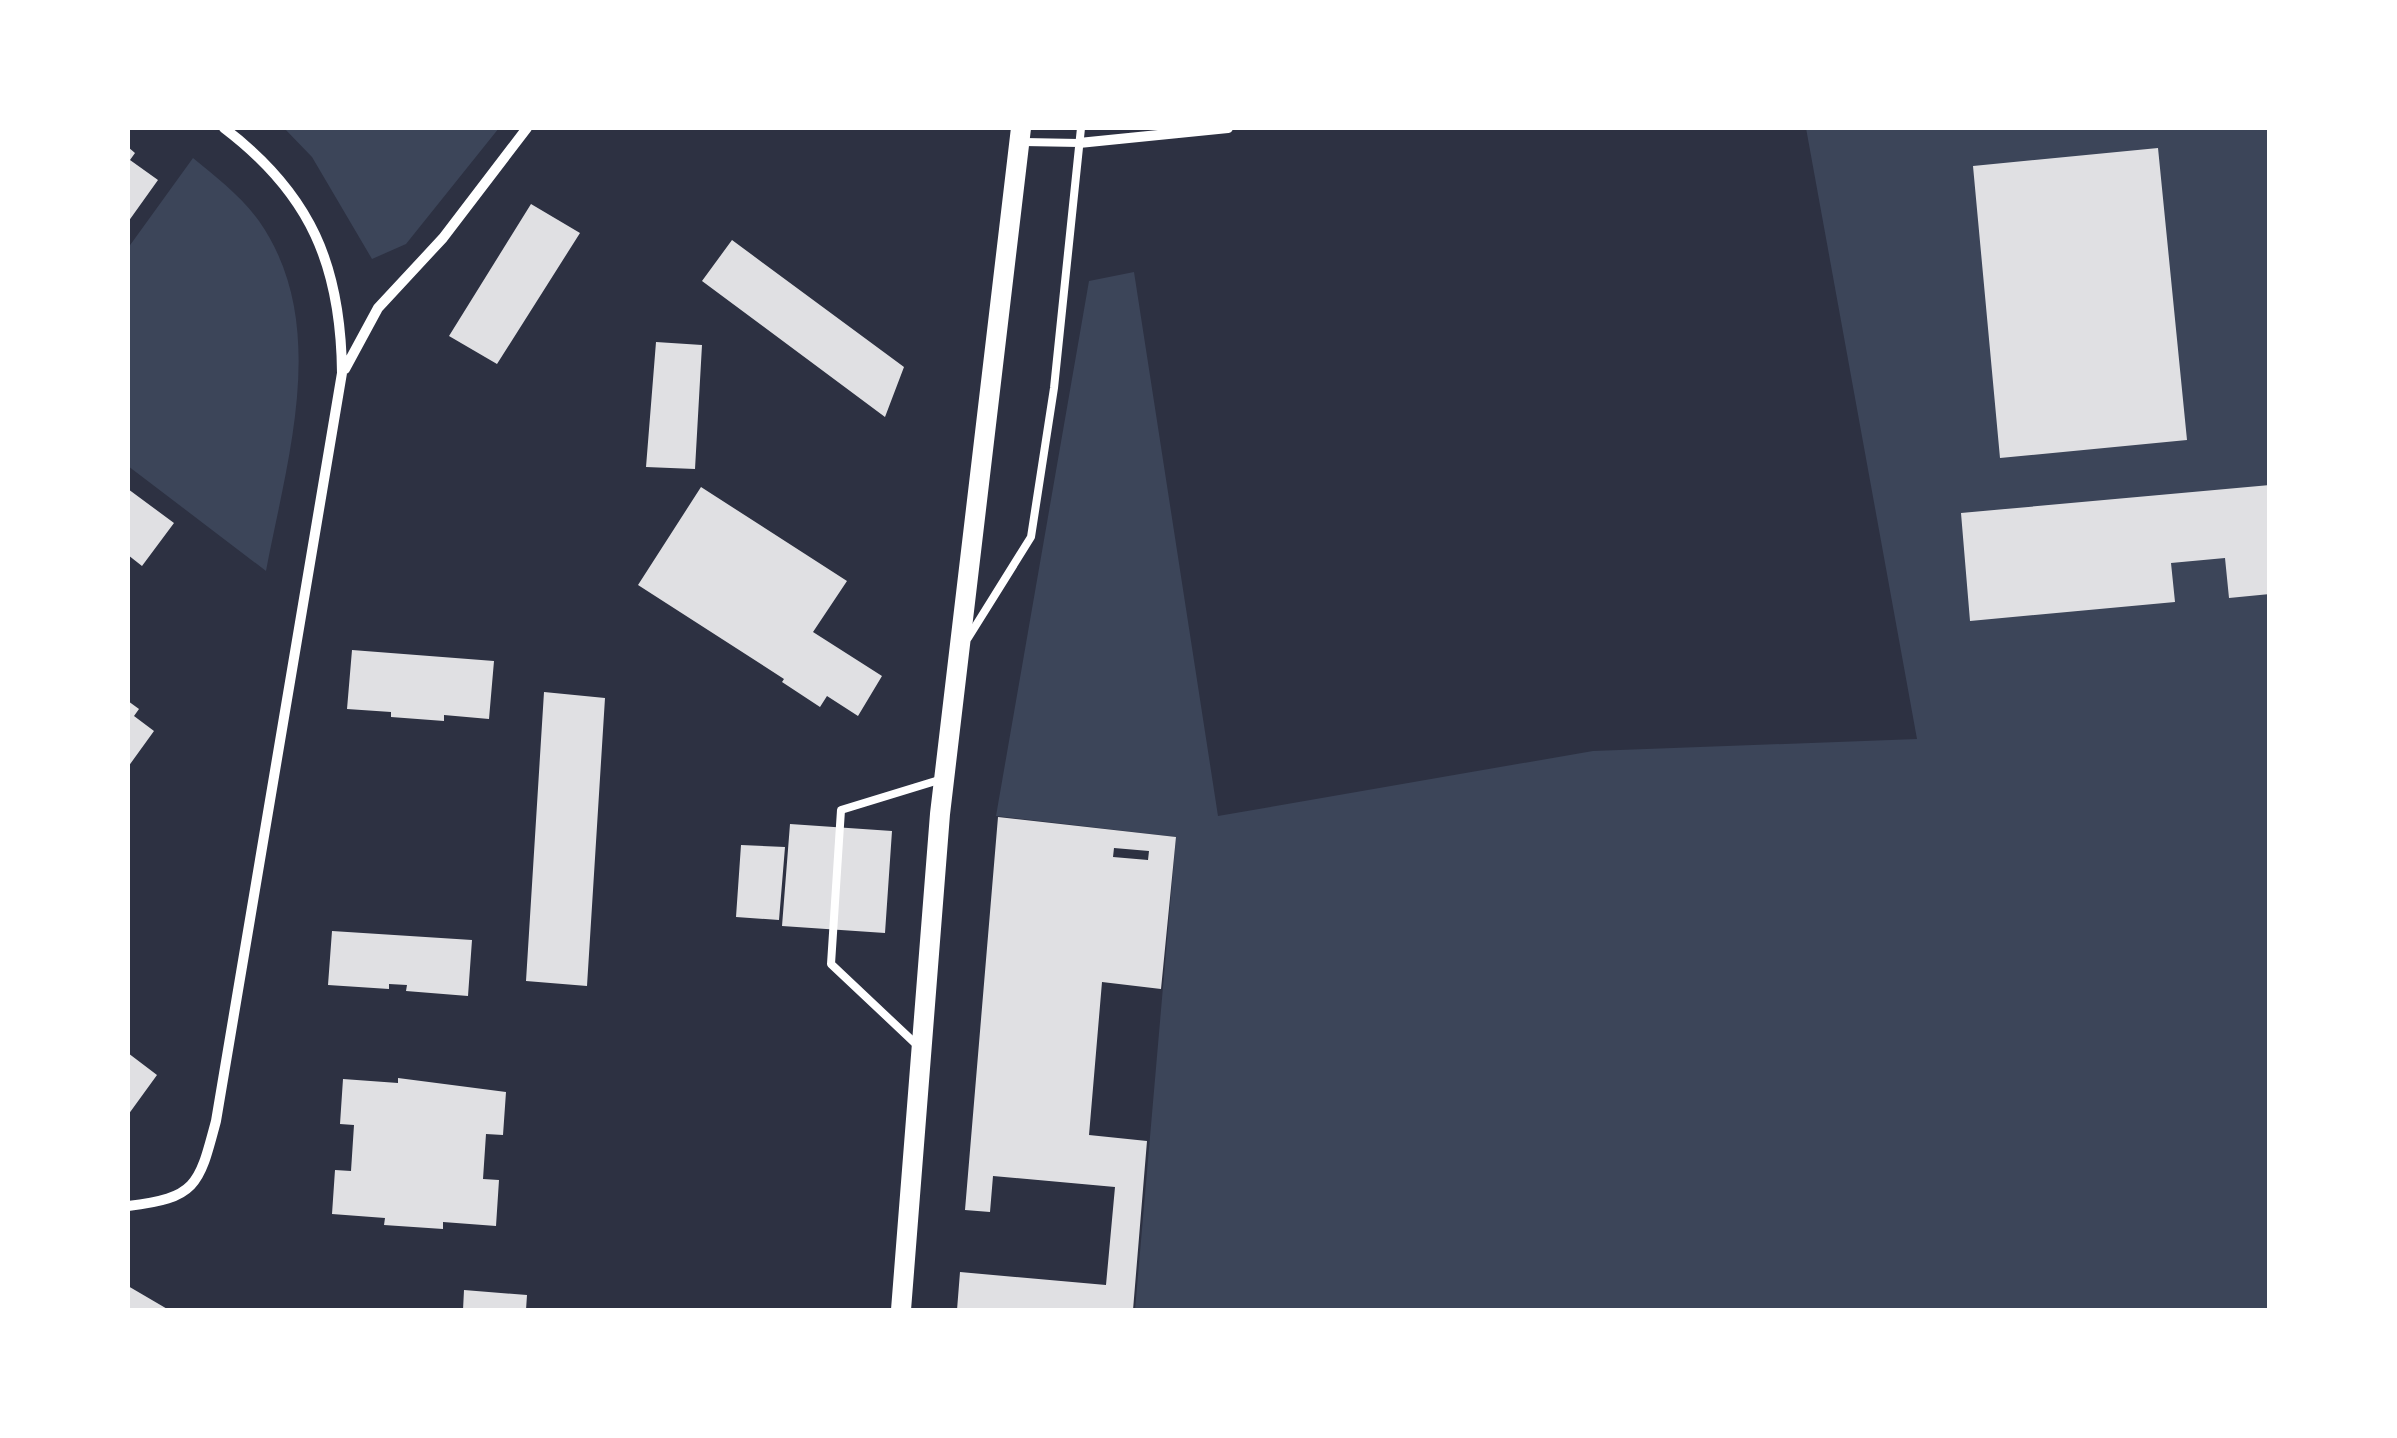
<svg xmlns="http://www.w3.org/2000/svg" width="2397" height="1438" font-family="Lato,sans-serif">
  <rect width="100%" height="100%" fill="#2d3142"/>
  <path fill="#3c4559" d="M284,128H499L406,244L372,259L312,157Z
    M1806,128H2269V1310H1135L1176,837L996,816L1089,281L1134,272L1218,816L1593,751L1917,739Z
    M193,158C216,177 241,196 259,221C331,324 287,459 266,571L128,466V248Z"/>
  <path fill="#e0e0e3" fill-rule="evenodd" d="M128,147L135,153L130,160L158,180L128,222Z
    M2158,148L2187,440L2000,458L1973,166Z
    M531,204L580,233L497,364L449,336Z
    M732,240L904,367L885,417L702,281Z
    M656,342L702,345L695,469L646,467Z
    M2270,485V594L2229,598L2225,558L2171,563L2175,602L1970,621L1961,513Z
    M701,487L847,581L813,632L882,676L858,716L827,696L820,707L782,682L784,679L638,585Z
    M128,489L174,523L142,566L128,555Z
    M352,650L494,661L489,719L444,715V721L391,717V712L347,709Z
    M544,692L605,698L587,986L526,981Z
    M128,701L139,709L134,716L154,731L128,767Z
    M998,817L1176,837L1161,989L1102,982L1089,1135L1147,1141L1133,1310H957L960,1272L1106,1285L1115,1187L993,1176L990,1212L965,1210ZM1114,848L1149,851L1148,860L1113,857Z
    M790,824L892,831L885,933L782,926Z
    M741,845L785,847L779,920L736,917Z
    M332,931L472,940L468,996L406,991L407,985L389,984V989L328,985Z
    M128,1053L157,1075L128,1115Z
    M398,1078L506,1092L503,1135L486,1134L483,1179L499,1180L496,1226L443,1222V1229L384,1225L385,1218L332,1214L335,1170L351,1171L354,1125L340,1124L343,1079L398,1083Z
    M128,1286L169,1310H128Z
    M464,1290L527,1295L526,1310H463Z"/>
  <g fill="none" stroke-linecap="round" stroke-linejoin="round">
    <path stroke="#fff" stroke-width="8" d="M1024,142L1079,143
      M968,638L1031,537L1054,388L1081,128
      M918,1046L831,964L841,810L939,780"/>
    <path stroke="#fff" stroke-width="10" d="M1079,143L1228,128
      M345,369L378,308L443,238L527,128
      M128,1206C197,1198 199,1185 216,1121L342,373C341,266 311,194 224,128"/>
    <path stroke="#fff" stroke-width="20" d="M901,1310L940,814L1021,128"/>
  </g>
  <rect width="2397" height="1438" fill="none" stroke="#ffffff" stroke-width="260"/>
</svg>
